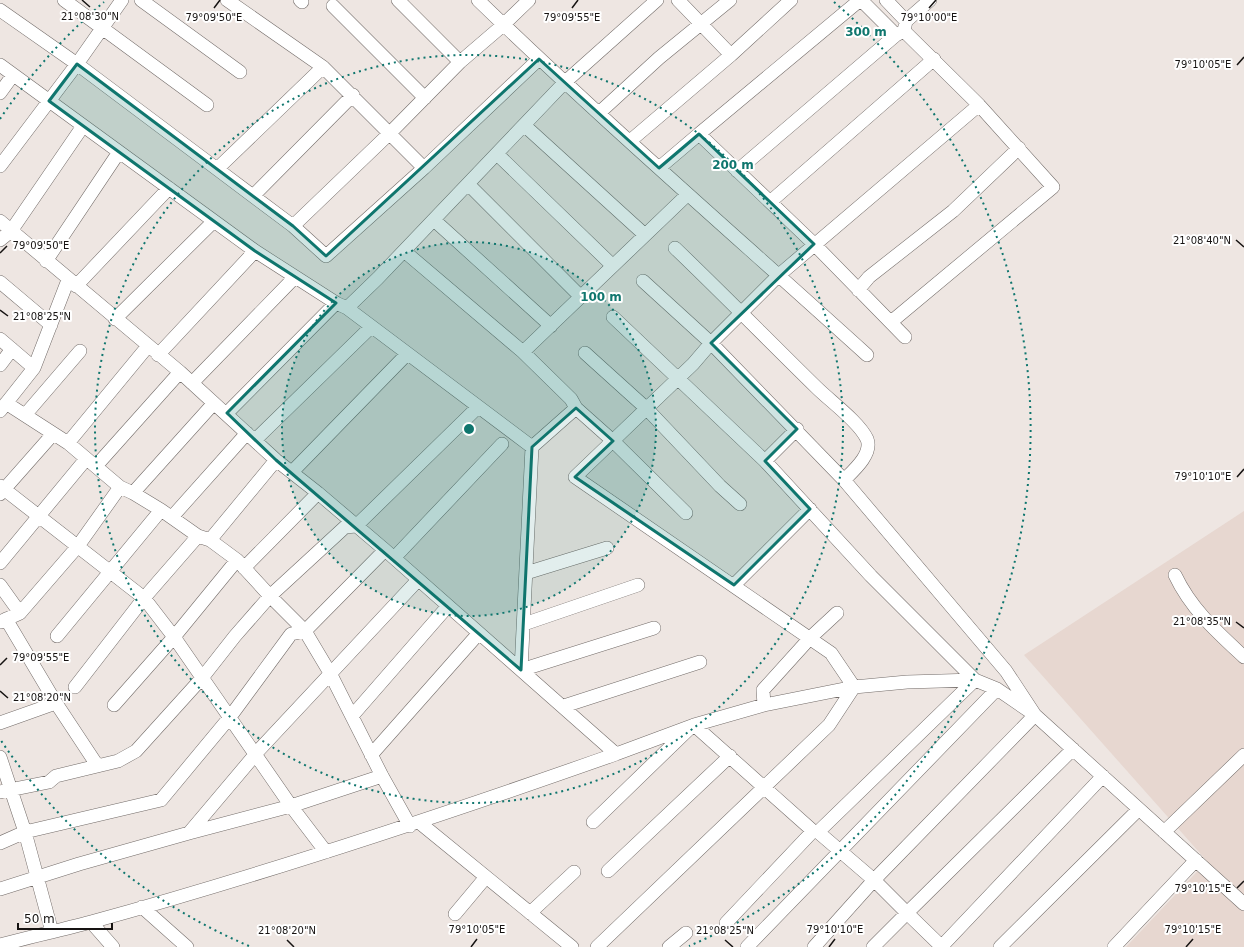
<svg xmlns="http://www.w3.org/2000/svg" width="1244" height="947" font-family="'DejaVu Sans',sans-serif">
  <rect width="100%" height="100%" fill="#eee6e2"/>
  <path fill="#e7d7d0" d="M1244,511V947H1126L1207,861L1024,655Z"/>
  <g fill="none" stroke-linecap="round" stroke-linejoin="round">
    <defs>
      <path id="minor" d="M64,0L207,105
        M141,0L240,72
        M227,0L323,67L424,168L539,59
        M300,0L302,2
        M398,0L460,62
        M478,0C604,122 737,237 867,355
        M678,0L731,55
        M861,0L896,35
        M333,6L425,98
        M0,10L77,64L217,169L323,67
        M906,21L930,0
        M0,65L255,251L336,303L347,308L378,278L564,83L657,0
        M0,93L13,75
        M599,113L659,58L730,0
        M524,125L645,235
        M699,134L860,0
        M630,141L731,55L791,0
        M497,154L613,266
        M0,166L77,64L122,0
        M659,168L699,134L814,244L905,337
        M217,169L293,226L326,256L424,168
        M737,171L896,35L904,31L906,21L886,0
        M468,184L581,297
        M253,196L353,95
        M770,202L934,59
        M434,220L551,326
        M0,221L180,372L276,460L318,493L385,550L616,754C443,815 269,873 91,922C61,930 30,937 0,945
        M293,226L390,133L460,62L502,26L529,0
        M0,240L11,231L83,126
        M675,248C723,294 769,341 816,387C830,401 859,422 867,439C873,454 853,471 844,480
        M404,251L523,352L571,399L576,408L613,441L686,513
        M46,261L119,152
        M643,281L711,343L779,275L979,105
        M0,282L51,325
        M76,286L169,188
        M858,290L869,277L953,211L1019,148
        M347,308L532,447
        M613,317L765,461
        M115,319L214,221
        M891,322L1053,187L979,105L904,31
        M0,339L34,368L0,411
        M523,352L687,195
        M585,353L647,409L720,486L740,504
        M158,355L255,251
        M0,365L12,349
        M34,368L68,280
        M192,383L295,277
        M6,403L68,443L120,487L133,493L161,510L198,536L210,540L237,560L270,596L305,631L330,673L382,776L410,826
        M576,408L532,447L521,670L654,628
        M227,413L336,303
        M25,415L80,351
        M797,429L765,461L871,576L975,680L818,832
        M255,440L371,327
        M68,443L148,346
        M96,466L180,372
        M292,472L407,354
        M0,486L144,598L174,637L291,806L326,852
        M133,493L214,403
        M0,494L53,434
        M172,517L247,433
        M210,540L276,460
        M394,558L502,444
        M0,563L86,459
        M244,568L318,493
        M526,573L607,548
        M1175,575C1191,609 1217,632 1244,657
        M0,585L20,613
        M734,585L810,509
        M6,619L56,703L97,765
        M0,622L20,613L78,546L120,487
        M524,624L638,585
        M57,636L161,510
        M75,687L144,598L198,536
        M114,705L174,637L237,560
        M764,705L763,690L810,638L837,613
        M564,706L700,662
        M1035,715L1006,671L844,480L711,343L693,364L575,477L831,653L854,687L907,682L975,680L997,689L1035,715L1244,904
        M352,716L448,606
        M0,723L56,703
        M694,725L813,831L818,832L874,880L907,913L873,947
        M371,755L479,633
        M0,757L25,832L52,932
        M0,792L49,782L56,776L118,761L136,751L202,678L235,636L270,596L345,527L356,526L478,407
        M593,822L691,727
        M420,823L572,947
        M1164,832L1244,755
        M189,833L291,806L382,776
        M0,843L25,832L161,800L230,717L291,634L305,631L385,550
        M608,871L730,756
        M0,889L79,864L189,833L259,750L418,580
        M142,907L187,947
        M530,913L574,872
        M455,914L486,877
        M91,922L113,947
        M726,923L813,831
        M942,946L1103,776
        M597,947L829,725L854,687L764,705L694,725L616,754
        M669,947L686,933
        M747,947L997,689
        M814,947L874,880L1035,715
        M942,947L907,913L1073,749
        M1000,947L1139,809
        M1114,947L1196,860"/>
    </defs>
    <use href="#minor" stroke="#736c69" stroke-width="14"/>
    <use href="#minor" stroke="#fff" stroke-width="13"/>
  </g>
  <path fill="#0f766e" fill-opacity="0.2" stroke="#0f766e" stroke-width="3" stroke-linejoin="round" d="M539,59L659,168L699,134L814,244L711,343L797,429L765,461L810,509L734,585L575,477L613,441L576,408L532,447L521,670L276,460L227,413L336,303L255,251L49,101L77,64L293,226L326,256Z"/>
  <path fill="none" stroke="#161312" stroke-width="1.5" d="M82,0L90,7M214,8L220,0M572,8L578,0M929,8L936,0M1237,65L1244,57M1236,240L1244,247M0,253L7,246M0,310L8,316M1237,477L1244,469M1236,622L1244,628M0,665L7,658M0,691L8,698M1237,888L1244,881M287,940L294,947M725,940L733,947M471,947L477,939M829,947L835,939M1186,947L1193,939"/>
  <circle cx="469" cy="429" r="187" fill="#0f766e" fill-opacity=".12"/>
  <g fill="none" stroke="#0f766e" stroke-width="2" stroke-dasharray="2 4">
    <circle cx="469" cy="429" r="187"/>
    <circle cx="469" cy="429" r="374"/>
    <path d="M249 946A562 562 0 0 1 0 739M0 119A562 562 0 0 1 104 2M834 2A562 562 0 0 1 689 946"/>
  </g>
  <g font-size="10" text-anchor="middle" fill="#161312" stroke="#fff" stroke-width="4" stroke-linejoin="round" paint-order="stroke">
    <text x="90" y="20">21°08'30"N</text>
    <text x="214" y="21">79°09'50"E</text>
    <text x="929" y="21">79°10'00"E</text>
    <text x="572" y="21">79°09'55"E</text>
    <text x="1203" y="68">79°10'05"E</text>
    <text x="1202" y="244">21°08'40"N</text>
    <text x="41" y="249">79°09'50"E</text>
    <text x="42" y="320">21°08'25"N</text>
    <text x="1203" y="480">79°10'10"E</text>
    <text x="1202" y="625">21°08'35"N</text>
    <text x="41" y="661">79°09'55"E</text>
    <text x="42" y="701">21°08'20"N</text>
    <text x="1203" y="892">79°10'15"E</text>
    <text x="477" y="933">79°10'05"E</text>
    <text x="835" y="933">79°10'10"E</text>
    <text x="1193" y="933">79°10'15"E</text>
    <text x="287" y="934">21°08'20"N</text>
    <text x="725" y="934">21°08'25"N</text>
  </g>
  <circle cx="469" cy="429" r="6" fill="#0f766e" stroke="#fff" stroke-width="2"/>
  <g font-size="12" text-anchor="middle" font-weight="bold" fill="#0f766e" stroke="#fff" stroke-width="4" stroke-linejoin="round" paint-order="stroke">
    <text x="866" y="36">300 m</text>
    <text x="733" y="169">200 m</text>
    <text x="601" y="301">100 m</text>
  </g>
  <path d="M18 923v6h94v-6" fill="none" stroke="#161312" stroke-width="2"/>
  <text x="24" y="923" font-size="12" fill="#161312" stroke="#ffffff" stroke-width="3" paint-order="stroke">50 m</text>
</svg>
